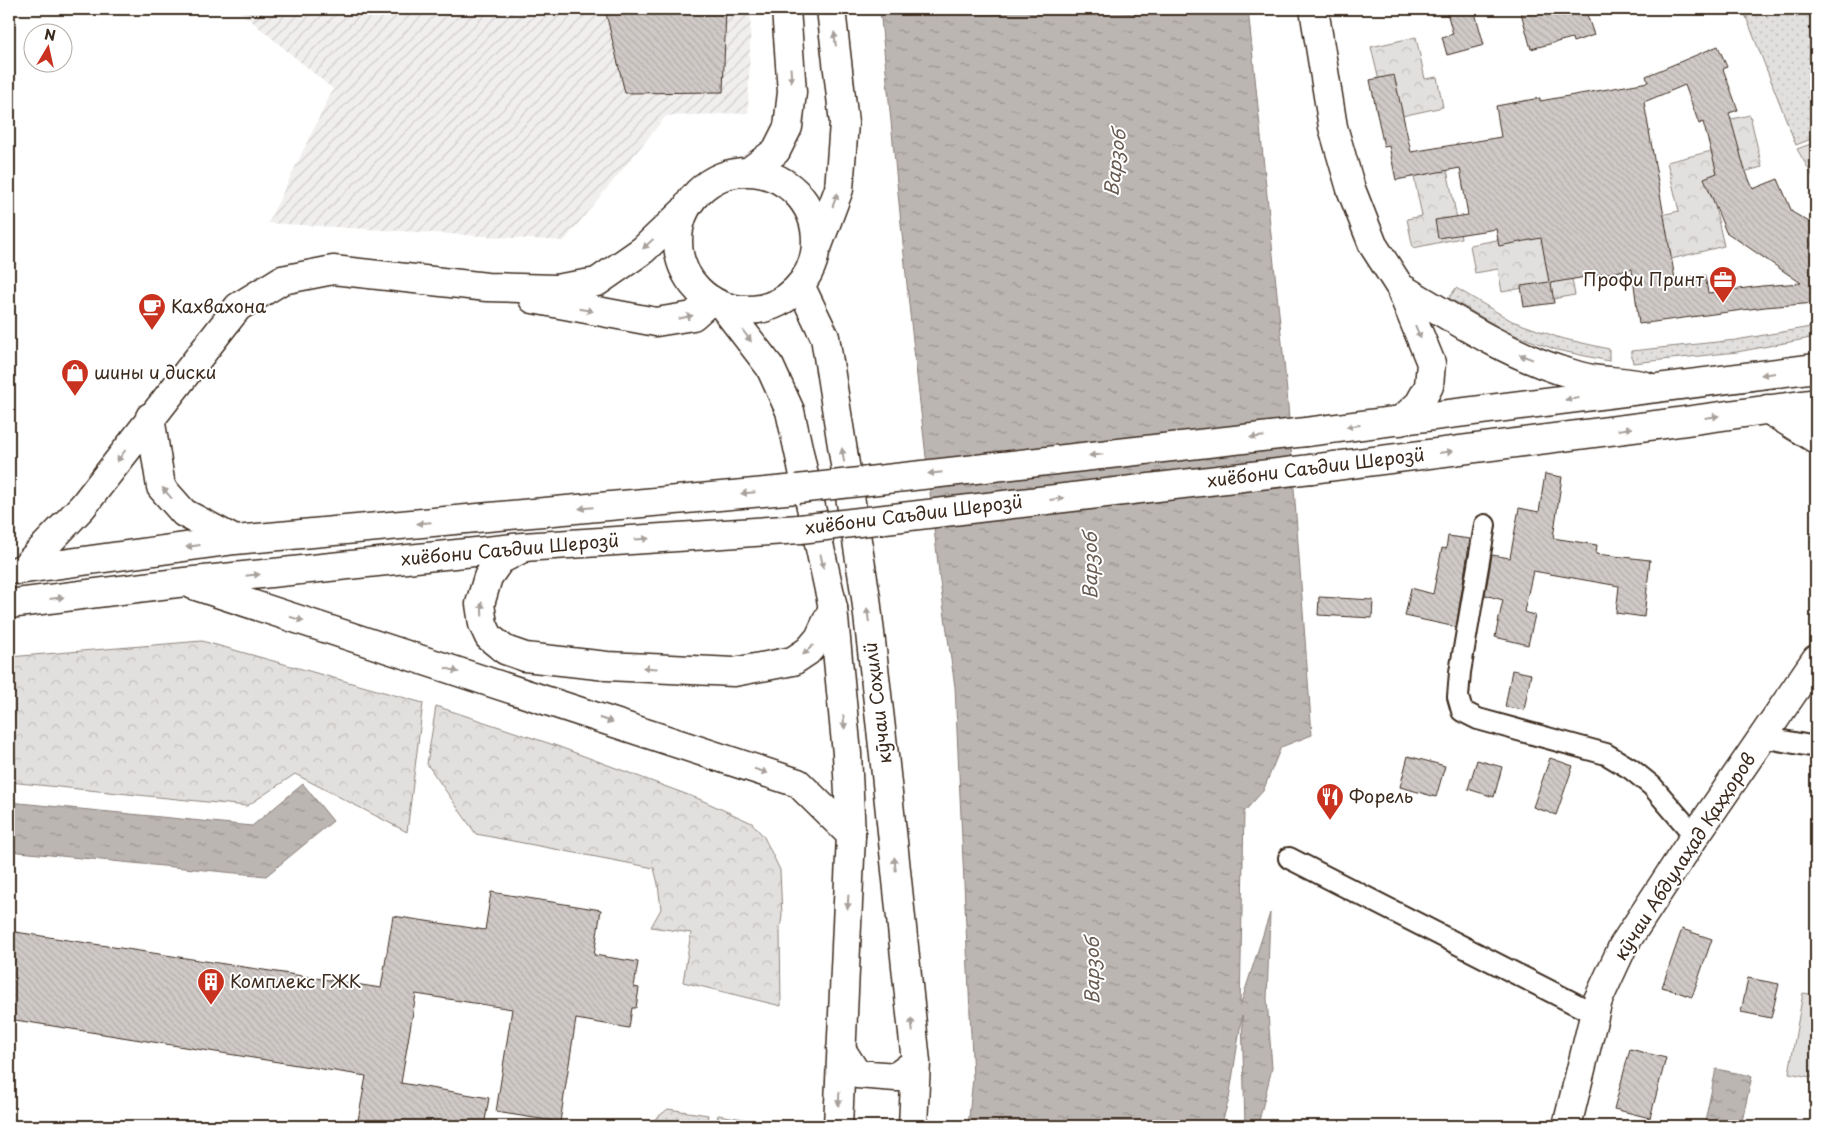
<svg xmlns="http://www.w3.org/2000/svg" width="1825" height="1135" font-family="'Playpen Sans',sans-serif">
  <defs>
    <pattern id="industrial-furrows" width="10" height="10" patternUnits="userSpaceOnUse" patternTransform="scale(1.25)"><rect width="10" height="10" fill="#f1efee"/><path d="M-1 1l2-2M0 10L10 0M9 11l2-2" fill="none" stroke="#d0cdcc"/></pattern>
    <pattern id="grass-dots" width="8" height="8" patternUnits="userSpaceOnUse" patternTransform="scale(1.25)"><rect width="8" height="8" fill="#e2e0de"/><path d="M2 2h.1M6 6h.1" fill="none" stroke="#c3c0be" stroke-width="1.8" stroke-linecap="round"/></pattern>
    <pattern id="forest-crowns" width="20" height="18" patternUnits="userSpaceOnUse" patternTransform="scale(1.25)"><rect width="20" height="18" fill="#e2e0de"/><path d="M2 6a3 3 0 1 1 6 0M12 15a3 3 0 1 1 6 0" fill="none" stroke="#c3c0be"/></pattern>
    <pattern id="water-ripples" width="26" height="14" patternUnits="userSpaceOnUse" patternTransform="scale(1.25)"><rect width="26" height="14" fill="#bcb6b3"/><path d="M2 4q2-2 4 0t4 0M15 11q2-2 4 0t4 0" fill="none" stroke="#9a9491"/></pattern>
    <pattern id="building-back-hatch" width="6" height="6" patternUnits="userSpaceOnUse" patternTransform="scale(1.25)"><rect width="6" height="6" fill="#cfcac7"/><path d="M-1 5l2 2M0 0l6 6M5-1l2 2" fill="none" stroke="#b3aeaa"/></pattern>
  </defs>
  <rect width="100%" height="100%" fill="#fff"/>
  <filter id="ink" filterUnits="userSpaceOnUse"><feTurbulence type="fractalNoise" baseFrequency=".02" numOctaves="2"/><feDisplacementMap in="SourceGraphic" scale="10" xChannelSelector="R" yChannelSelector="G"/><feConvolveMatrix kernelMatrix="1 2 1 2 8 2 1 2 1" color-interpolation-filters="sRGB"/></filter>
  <g filter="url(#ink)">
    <path fill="url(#industrial-furrows)" d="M237,9H751L748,113L666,116L564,241L268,223L333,89Z"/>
    <path fill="url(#grass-dots)" stroke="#8e857e" d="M1743,9H1816V137L1796,145Z
      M1456,288L1512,321L1560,338L1609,349V361L1557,350L1507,332L1449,298Z
      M1816,326V337L1737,352L1633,363L1631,351L1736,340Z
      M668,1109L708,1115L706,1126H646Z
      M718,1115L749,1120L748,1126H716Z"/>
    <path fill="url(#forest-crowns)" stroke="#8e857e" d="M1416,37L1425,79L1437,77L1443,107L1388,119L1371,47Z
      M1750,115L1762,167L1709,181L1724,246L1667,260L1657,216L1679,211L1667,162L1724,148L1718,122Z
      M1816,142V182L1797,149Z
      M1446,165L1461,238L1413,248L1407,219L1422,216L1413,172Z
      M1562,228L1575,295L1541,301L1538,285L1502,292L1498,269L1475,273L1470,245Z
      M202,641L423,703L407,832L295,774L247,806L9,782V657Z
      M436,706L557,746L699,799L752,823L764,837L780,870L782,916L780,929L781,1006L683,982L691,933L651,927L661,909L658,884L654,868L476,834L427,764Z"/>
    <path fill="#e2e0de" stroke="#8e857e" d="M1803,993L1816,995V1078L1789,1073Z"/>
    <path fill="url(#water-ripples)" stroke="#887e77" d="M880,9H1248L1287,392L1312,735L1281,747L1263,791L1244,812L1240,1006L1270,913L1267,999L1272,1068L1259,1121V1126H1245L1242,1016L1229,1099L1221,1126H968L973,1078L955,687L940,582L909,305Z
      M303,784L333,821L266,876L9,851V802L252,826Z
      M1716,1069L1752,1076L1741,1126H1704Z"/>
    <path fill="url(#building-back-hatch)" stroke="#3b2a1e" fill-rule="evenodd" d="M605,9H726L723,92L625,93Z
      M1446,9H1474L1484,45L1447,55L1442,37L1453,34Z
      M1520,9H1585L1594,35L1573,42L1572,38L1531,49Z
      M1718,46L1727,67L1723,69L1738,110L1729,113L1744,167L1753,189L1778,179L1792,212L1816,226V303L1765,307L1639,324L1632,269L1551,283L1554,303L1524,307L1521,286L1549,282L1541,238L1499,246L1496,229L1438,238L1435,220L1468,215L1460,168L1396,180L1389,146L1384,147L1370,80L1394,75L1411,152L1501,137L1496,106L1540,98V101L1648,82L1646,76ZM1685,85L1699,124L1703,122L1717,173L1704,178L1726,232L1801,283L1762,286L1708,293L1705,275L1675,279L1644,102Z
      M1545,474L1562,477L1553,538L1597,545L1596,554L1650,560L1644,617L1616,613L1619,586L1533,571L1524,612L1535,615L1528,645L1495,637L1503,600L1485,595L1492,555L1510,558L1519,508L1539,512Z
      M1448,536L1470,539L1456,627L1405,616L1411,588L1433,594L1442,548L1446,549Z
      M1319,597L1373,600L1372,618L1318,615Z
      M1512,670L1531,674L1524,710L1505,707Z
      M1408,756L1445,766L1436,797L1400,787Z
      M1550,758L1573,766L1556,815L1533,807Z
      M1477,760L1502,767L1494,797L1468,789Z
      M491,892L601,910L594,955L638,962L634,987L639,988L636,1008H632L629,1028L576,1019L560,1122L496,1112L512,1009L416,994L401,1083L489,1098L484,1126H357L366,1076L9,1019V931L381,988L393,916L485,930Z
      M1682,929L1712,939L1692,997L1662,987Z
      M1748,978L1779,984L1771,1018L1741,1012Z
      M1630,1049L1666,1058L1650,1118L1614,1109Z"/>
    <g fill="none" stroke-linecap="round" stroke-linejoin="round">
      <defs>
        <path id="street" d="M1485,525L1460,672L1458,697L1462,711L1478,719L1606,754L1631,769L1652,786L1695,836
          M1762,737L1816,747
          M1289,858L1595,1014"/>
        <path id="secondary" d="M1314,9L1333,127L1351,189L1373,245L1400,287L1431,363L1429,386L1419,404L1400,421
          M751,170L776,151L788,127L792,92L786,9
          M678 241a69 69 0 1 1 138 0a69 69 0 1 1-138 0Z
          M818,245L839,189L844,123L831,9
          M801,287L825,337L866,598L884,755L916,1062L913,1126
          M1400,287C1451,317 1501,351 1559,370C1570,373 1581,377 1592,379C1610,382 1627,381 1646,386
          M723,306L770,367L790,411L833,608L847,754L851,835L838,1126
          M841,1049L857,1074L896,1077L916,1062
          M1567,1126L1598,1000L1623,946L1695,836L1816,659"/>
        <path id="highway" d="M533,299L656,322L693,316L711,300
          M1767,409L1816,439
          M150,417L161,487L184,513L235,540
          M1306,432L1816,368
          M1311,469L1664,424L1816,403
          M523,548L500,560L488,577L480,604L483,624L489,637L505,650L525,657L607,666L734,672L793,661L808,651L819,638L833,608
          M23,569L83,506L238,307L282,280L333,270L487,287L555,289L597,282L643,250L684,211
          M18,570L235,540L797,489
          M193,585L798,783L851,835
          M9,604L185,582L523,547L800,529"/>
      </defs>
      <use href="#street" stroke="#3b2a1e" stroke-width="24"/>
      <use href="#secondary" stroke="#3b2a1e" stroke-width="31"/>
      <use href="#highway" stroke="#3b2a1e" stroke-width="31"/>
      <use href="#street" stroke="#fff" stroke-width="20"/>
      <use href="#secondary" stroke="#fff" stroke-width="28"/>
      <use href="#highway" stroke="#fff" stroke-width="28"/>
      <defs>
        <path id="highway-bridge" d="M797,489L1306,432
          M800,529L1311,469"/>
      </defs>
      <use href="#highway-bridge" stroke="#3b2a1e" stroke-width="31" stroke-linecap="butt"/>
      <use href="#highway-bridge" stroke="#fff" stroke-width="28"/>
    </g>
    <defs><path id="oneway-solid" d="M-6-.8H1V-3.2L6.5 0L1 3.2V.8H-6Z" transform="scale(1.25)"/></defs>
    <g fill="#a79f9a">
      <use href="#oneway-solid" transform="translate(835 39) rotate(-97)"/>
      <use href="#oneway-solid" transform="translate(791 75) rotate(86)"/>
      <use href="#oneway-solid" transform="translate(835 200) rotate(-70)"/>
      <use href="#oneway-solid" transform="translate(648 244) rotate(137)"/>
      <use href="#oneway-solid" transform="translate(586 310) rotate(10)"/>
      <use href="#oneway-solid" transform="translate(686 317) rotate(-13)"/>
      <use href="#oneway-solid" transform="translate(1418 332) rotate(67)"/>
      <use href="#oneway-solid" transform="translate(747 336) rotate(53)"/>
      <use href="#oneway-solid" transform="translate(1526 357) rotate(-159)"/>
      <use href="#oneway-solid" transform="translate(1768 374) rotate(173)"/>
      <use href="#oneway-solid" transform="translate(1572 399) rotate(173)"/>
      <use href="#oneway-solid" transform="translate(1712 417) rotate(-8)"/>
      <use href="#oneway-solid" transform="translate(1353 426) rotate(173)"/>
      <use href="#oneway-solid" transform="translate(1625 429) rotate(-7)"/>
      <use href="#oneway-solid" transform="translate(1257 437) rotate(174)"/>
      <use href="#oneway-solid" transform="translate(1446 452) rotate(-7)"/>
      <use href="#oneway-solid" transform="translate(843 455) rotate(-99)"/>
      <use href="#oneway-solid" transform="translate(1096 455) rotate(174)"/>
      <use href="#oneway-solid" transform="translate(121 456) rotate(127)"/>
      <use href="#oneway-solid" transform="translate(935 473) rotate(174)"/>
      <use href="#oneway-solid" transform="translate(167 493) rotate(-131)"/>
      <use href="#oneway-solid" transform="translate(748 493) rotate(175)"/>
      <use href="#oneway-solid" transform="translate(1057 499) rotate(-7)"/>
      <use href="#oneway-solid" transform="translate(586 508) rotate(175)"/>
      <use href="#oneway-solid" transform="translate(424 523) rotate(175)"/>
      <use href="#oneway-solid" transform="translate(642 539) rotate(-4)"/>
      <use href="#oneway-solid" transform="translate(193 546) rotate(172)"/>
      <use href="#oneway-solid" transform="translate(822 561) rotate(78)"/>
      <use href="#oneway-solid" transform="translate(253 575) rotate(-6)"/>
      <use href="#oneway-solid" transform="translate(57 598) rotate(-7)"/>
      <use href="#oneway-solid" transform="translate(482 609) rotate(-92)"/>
      <use href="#oneway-solid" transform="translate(868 615) rotate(-97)"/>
      <use href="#oneway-solid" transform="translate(297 619) rotate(18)"/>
      <use href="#oneway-solid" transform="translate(808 650) rotate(137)"/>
      <use href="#oneway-solid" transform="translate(650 668) rotate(-177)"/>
      <use href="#oneway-solid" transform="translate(452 670) rotate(18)"/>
      <use href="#oneway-solid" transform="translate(606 720) rotate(18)"/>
      <use href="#oneway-solid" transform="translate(844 722) rotate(84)"/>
      <use href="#oneway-solid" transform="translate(761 771) rotate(18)"/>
      <use href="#oneway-solid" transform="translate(895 864) rotate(-96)"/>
      <use href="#oneway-solid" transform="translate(848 902) rotate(93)"/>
      <use href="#oneway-solid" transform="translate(912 1025) rotate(-96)"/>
      <use href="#oneway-solid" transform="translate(839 1099) rotate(93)"/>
    </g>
  </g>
  <defs>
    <symbol id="office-pin" viewBox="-11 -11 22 30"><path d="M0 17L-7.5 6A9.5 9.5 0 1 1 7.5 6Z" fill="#c8321e" stroke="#fff"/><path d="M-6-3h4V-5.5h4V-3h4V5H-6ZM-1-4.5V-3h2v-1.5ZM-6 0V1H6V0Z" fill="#fff"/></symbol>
    <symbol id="cafe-pin" viewBox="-11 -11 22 30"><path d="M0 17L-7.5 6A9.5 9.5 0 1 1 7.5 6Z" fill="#c8321e" stroke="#fff"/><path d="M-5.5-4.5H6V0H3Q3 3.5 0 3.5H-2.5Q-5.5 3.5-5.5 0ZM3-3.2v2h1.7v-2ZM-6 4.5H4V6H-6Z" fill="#fff"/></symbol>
    <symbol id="shop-pin" viewBox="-11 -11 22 30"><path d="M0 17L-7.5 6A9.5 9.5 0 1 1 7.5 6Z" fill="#c8321e" stroke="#fff"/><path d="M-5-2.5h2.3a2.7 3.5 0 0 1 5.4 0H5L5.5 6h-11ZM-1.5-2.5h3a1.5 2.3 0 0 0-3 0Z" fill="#fff"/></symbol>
    <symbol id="restaurant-pin" viewBox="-11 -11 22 30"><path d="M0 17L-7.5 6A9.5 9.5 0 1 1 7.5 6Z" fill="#c8321e" stroke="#fff"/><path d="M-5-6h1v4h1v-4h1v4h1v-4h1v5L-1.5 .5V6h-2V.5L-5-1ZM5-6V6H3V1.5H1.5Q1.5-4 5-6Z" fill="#fff"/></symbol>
    <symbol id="building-pin" viewBox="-11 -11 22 30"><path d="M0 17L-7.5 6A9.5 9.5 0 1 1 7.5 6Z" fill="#c8321e" stroke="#fff"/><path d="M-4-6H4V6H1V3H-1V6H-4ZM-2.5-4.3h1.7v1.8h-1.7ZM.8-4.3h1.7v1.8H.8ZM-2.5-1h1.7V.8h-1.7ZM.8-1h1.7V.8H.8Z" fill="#fff"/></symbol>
  </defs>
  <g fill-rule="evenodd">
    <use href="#office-pin" x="1707" y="264" width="32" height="43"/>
    <use href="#cafe-pin" x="136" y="291" width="32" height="43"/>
    <use href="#shop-pin" x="59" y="357" width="32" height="43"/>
    <use href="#restaurant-pin" x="1314" y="781" width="32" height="43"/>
    <use href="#building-pin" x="195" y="966" width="32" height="43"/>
  </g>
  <g text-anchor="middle" stroke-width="4" stroke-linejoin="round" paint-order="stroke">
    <g font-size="18" fill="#3b2a1e" stroke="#fff" text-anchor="start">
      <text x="1704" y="286" text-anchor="end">Профи Принт</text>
      <text x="171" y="313">Кахвахона</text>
      <text x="94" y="379">шины и диски</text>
      <text x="1349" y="803">Форель</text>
      <text x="230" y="988">Комплекс ГЖК</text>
    </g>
    <g font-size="18" fill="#3b2a1e" stroke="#fff">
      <text transform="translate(1316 468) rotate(-7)" y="6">хиёбони Саъдии Шерозӣ</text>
      <text transform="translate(914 515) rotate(-7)" y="6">хиёбони Саъдии Шерозӣ</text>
      <text transform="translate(510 550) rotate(-5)" y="6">хиёбони Саъдии Шерозӣ</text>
      <text transform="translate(878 703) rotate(-97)" y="6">кӯчаи Соҳилӣ</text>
      <text transform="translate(1685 857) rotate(-57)" y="6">кӯчаи Абдулаҳад Қаҳҳоров</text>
    </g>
    <g font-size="19" font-style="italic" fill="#685b52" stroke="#fff">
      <text transform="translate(1115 163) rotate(-83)" y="7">Варзоб</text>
      <text transform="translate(1090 566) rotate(-90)" y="7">Варзоб</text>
      <text transform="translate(1092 971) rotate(-90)" y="7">Варзоб</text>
    </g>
  </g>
  <rect width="1825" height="1135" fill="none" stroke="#fff" stroke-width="30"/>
  <rect x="15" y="15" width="1795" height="1105" fill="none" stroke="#3b2a1e" stroke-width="2" filter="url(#ink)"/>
  <g transform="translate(48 48) rotate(9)"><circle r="24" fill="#ffffff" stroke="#b1aaa5"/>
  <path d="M0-4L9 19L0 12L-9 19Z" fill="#c8321e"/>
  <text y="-8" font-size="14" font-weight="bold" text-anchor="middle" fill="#3b2a1e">N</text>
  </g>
</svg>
